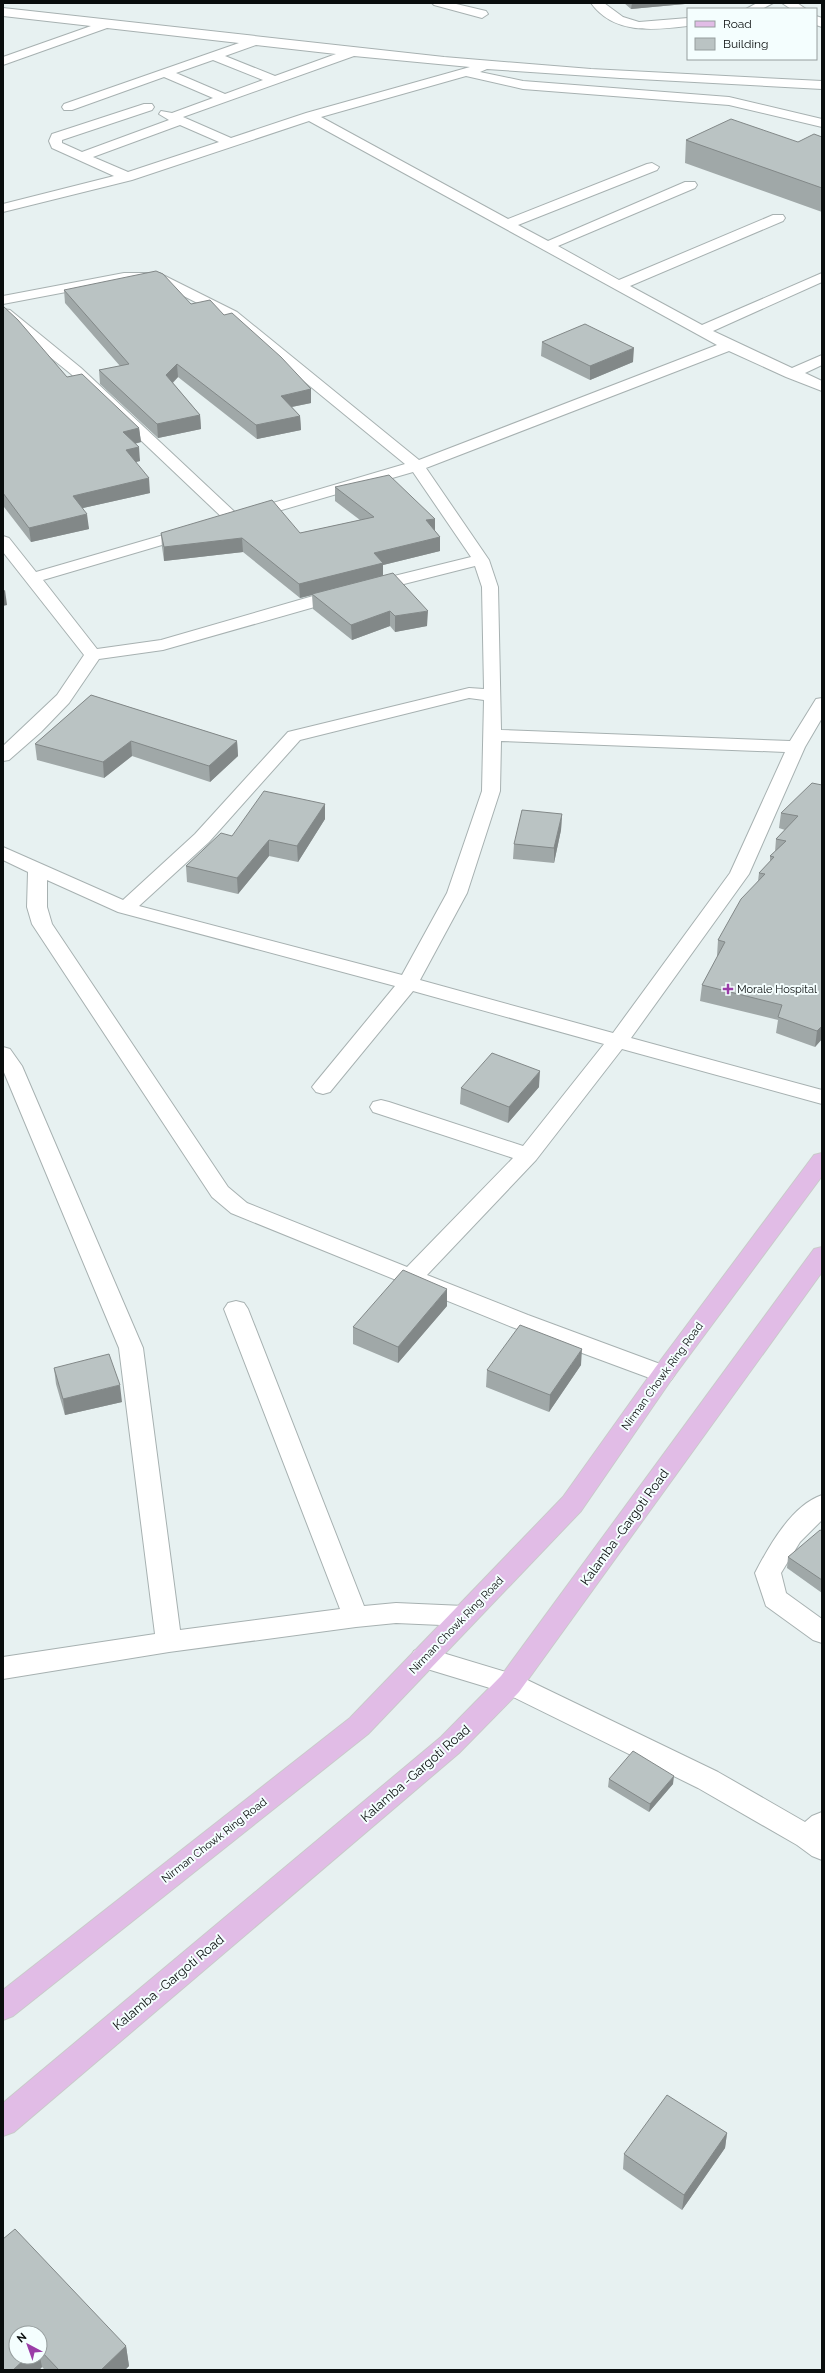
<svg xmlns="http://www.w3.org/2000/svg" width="825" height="2373" font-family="Raleway,sans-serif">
  <rect width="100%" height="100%" fill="#e7f1f1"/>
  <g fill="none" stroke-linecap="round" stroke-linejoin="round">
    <defs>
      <path id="minor" d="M432,3H452L486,11L488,14L482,18L434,5Z
        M591,3H604L623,17L639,22L688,18V26C654,30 614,35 591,3Z
        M757,3H773L762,9H746Z
        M782,3H797L806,9H791Z
        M3,8L444,57L591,69L822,81V89L620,78L487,69L480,72L523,81L729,97L822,119V127L729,105L523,89L466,76L321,117L508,219L647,164L652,163L659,167L657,170L518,225L548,241L685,182H695L697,185L695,188L558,246L619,280L773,215H783L785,218L783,221L630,286L702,325L822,273V282L713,331L792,368L822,355V365L805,373L822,381V391L786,377L729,351L426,468L489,560L498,587L501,730L790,741L816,699L822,698V718L805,747L749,874L631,1038L822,1090V1104L622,1049L536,1160L427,1275L528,1315L671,1368L675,1374L671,1380L663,1383L655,1380L512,1327L231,1213L212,1197L32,924L27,907L28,872L3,860V847L123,900L195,834L288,732L469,688L484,689L482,587L475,566L325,604L163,650L99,659L69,703L41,732L9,760L3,761V746L57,695L84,655L3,552V536L9,538L36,572L184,529H196L198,532L196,535L43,580L97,649L161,640L313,596L471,557L413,472L254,518H242L240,515L242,512L405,464L227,318L152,280L124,281L3,304V296L124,273H159L237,312L419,460L717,345L309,121L132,180L3,212V204L114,176L52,148L49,141L52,134L144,104H152L154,107L152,110L62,140V143L82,152L169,120L159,114L161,111L172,113L213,98L164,77L72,110H64L62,107L64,104L239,43L107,28L3,65V57L91,26L3,16ZM256,45L336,54L275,76L225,56ZM354,56L470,67L306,113L231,138L183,117ZM213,60L263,80L225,94L176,73ZM180,125L219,142L128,172L93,157ZM469,698L484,700L482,791L447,893L402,975L139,906L209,842L300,740ZM501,741L785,752L730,873L613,1033L420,980L467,893L500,791ZM47,880L118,912L395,986L316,1082L312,1087L316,1092L323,1094L330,1092L413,991L604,1044L523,1146L389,1102L381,1100L373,1102L370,1107L373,1112L513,1158L407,1267L247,1203L228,1187L52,924L47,907Z
        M816,16L822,18V27L816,25Z
        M3,309L10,310L81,368L239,516L241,519L239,522H227L71,374L3,319Z
        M3,1047L10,1049L22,1066L143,1348L180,1630L340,1609L224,1309L228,1303L236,1301L244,1303L248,1309L364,1606L396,1603L464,1606L473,1609L477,1616L473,1623L464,1626L396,1623L356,1627L169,1652L3,1679V1657L155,1634L119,1348L3,1070Z
        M822,1495V1520L800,1542L781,1573L786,1593L822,1619V1643L813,1640L766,1606L755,1573C769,1546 792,1505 822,1495Z
        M423,1647L519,1676L718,1772L805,1822L812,1816L822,1812V1860L812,1856L797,1845L698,1788L503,1692L414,1665L410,1658L414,1651Z"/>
      <path id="major" d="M822,1153V1176L671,1380L581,1511L368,1734L13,2016L3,2020V1990L350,1718L563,1497L655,1368L814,1155Z
        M822,1247V1272L519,1692L459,1753L14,2132L3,2136V2103L441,1737L501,1676L814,1249Z"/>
    </defs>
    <use href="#minor" stroke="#a7b1b1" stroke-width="2"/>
    <use href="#major" stroke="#c9caca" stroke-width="2"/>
    <use href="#minor" fill="#fff" fill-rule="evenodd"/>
    <use href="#major" fill="#e1bce6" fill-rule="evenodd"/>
  </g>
  <path fill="#a0a8a8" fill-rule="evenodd" d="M624,3H685V4L631,9Z
    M822,137V212L685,163L686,140L798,142Z
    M64,290L191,304L224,315L311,389V403L292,407L300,416L301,430L257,439L178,377L173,383L200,415L201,429L158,438L100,384L99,370L120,366L65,303Z
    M3,306L67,377L139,428L141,442L135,444L140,461L136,462L150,493L83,508L89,529L31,542L4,507L3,502Z
    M542,342L633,362L590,380L541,356Z
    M335,487L435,519V531L440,537V551L383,565V576L427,626L395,632L390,626L352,640L313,609L312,595L300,598L243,552L164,561L162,547L161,533H300L360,520L335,501Z
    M91,695L237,741L238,756L210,782L132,756L104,778L37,760L35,744Z
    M822,785V1039L815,1047L776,1033L778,1020L700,1001L702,985L718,956H717L718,940L758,881L759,873L770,862V856L775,852L776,839L785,830L779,828L781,813Z
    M325,804V819L298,862L269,856L238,894L187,882L186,866L232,836Z
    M562,814L561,830L554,863L513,859L514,844Z
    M539,1087L508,1123L460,1104L461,1088Z
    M447,1306L398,1363L353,1344V1327Z
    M581,1365L549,1412L486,1387L487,1370Z
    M54,1368L122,1402L65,1415L56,1384Z
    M822,1531V1593L787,1568L788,1557Z
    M609,1779L673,1784L649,1812L608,1787Z
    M727,2133L725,2148L682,2210L623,2169L624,2154Z
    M3,2239L126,2346L129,2366L125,2370H45L42,2367L39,2370H3ZM40,2333V2357H16Z"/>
  <path fill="#828888" d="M632,3H685V4L631,9Z
    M634,348L633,362L590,380V366Z
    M177,364L178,377L167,388L166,375Z
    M311,389V403L281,409V396Z
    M200,415L201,429L158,438L157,424Z
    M300,416L301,430L257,439L256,425Z
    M139,428L141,442L124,446L123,432Z
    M139,447L140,461L127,464L126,450Z
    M149,478L150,493L74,510L73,496Z
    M87,514L89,529L31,542L29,528Z
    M435,519V533L426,520Z
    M440,537V551L383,565V577L312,594V595L300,598L299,584L374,553Z
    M242,538L243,552L164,561V547Z
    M5,590L7,605L3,606V591Z
    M390,611V626L352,640L351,625Z
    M428,611L427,626L395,632V616Z
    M131,741L132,756L104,778L103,762Z
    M237,741L238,756L210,782L209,766Z
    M325,804V819L298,862L297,846Z
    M562,814L561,830L554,863V848Z
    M269,840V856L238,894L237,878Z
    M822,1026V1039L815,1047L817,1031Z
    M540,1071L539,1087L508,1123L509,1107Z
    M447,1289V1306L398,1363V1347Z
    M582,1349L581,1365L549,1412L550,1395Z
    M120,1385L122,1402L65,1415L63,1399Z
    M674,1776L673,1784L649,1812L650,1804Z
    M727,2133L725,2148L682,2210L684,2195Z
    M126,2346L129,2366L125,2370H101Z
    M27,2357H40L42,2367L39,2370H13Z"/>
  <path fill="#bac3c3" stroke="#828888" d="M731,119L798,142L814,134L822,137V188L686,140Z
    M156,271L163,274L191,304L210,300L224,315L232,313L281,357L311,389L281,396L300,416L256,425L177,364L166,375L200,415L157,424L99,370L129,364L64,290Z
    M3,306L18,320L67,377L82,374L139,428L123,432L139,447L126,450L149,478L73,496L87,514L29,528L3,493V492L4,491L3,490Z
    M585,324L634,348L590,366L542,342Z
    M389,475L435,519L426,520L440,537L374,553L383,563L299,584L242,538L164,547L161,533L272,500L300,533L374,517L335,487Z
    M393,573L428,611L395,616L390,611L351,625L312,594Z
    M91,695L237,741L209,766L131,741L103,762L35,744Z
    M812,783L822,785V1026L817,1031L778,1017L782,1005L702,985L725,942L718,940L741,899L765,874L759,873L774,857L770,856L786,841L776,839L798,816L781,813Z
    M264,791L325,804L297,846L269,840L237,878L186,866L221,833L232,836Z
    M522,810L562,814L554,848L514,844Z
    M492,1053L540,1071L509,1107L461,1088Z
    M403,1270L447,1289L398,1347L353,1327Z
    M520,1325L582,1349L550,1395L487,1370Z
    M109,1354L120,1385L63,1399L54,1368Z
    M820,1530L822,1531V1580L788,1557Z
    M633,1751L674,1776L650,1804L609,1779Z
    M667,2095L727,2133L684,2195L624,2154Z
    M15,2229L126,2346L101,2370H59L40,2350V2333H16V2357H27L13,2370H3V2239Z"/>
  <path fill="#9a3da7" stroke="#f4fefe" stroke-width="1.5" d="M726 983h4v4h4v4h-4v4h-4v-4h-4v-4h4z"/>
  <g text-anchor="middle" stroke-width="4" stroke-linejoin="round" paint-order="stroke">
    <g font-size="11" fill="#090d0d" stroke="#f4fefe" text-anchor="start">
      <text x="737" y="993">Morale Hospital</text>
    </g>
    <g font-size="11" fill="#090d0d" stroke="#f4fefe">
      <text transform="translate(662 1376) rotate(-54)" y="4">Nirman Chowk Ring Road</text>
      <text transform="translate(456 1625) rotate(-46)" y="4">Nirman Chowk Ring Road</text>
      <text transform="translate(214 1840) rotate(-38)" y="4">Nirman Chowk Ring Road</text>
    </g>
    <g font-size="13" fill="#090d0d" stroke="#f4fefe">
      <text transform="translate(624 1527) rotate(-54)" y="5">Kalamba -Gargoti Road</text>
      <text transform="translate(415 1773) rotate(-41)" y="5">Kalamba -Gargoti Road</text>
      <text transform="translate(168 1982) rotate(-40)" y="5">Kalamba -Gargoti Road</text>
    </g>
  </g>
  <rect width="825" height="2373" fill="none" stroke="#090d0d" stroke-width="8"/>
  <rect x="687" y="8" width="130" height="52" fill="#f4fefe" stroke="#969e9e"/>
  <rect x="695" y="21" width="20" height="6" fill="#e1bce6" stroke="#969e9e"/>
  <text x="723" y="28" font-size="12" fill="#090d0d">Road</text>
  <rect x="695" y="38" width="20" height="12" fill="#bac3c3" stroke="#969e9e"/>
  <text x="723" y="48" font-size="12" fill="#090d0d">Building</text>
  <g transform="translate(28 2345) rotate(319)"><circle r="19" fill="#f4fefe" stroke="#969e9e"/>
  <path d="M0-3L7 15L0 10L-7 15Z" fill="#9a3da7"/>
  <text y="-6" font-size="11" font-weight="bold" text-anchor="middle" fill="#090d0d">N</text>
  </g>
</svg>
